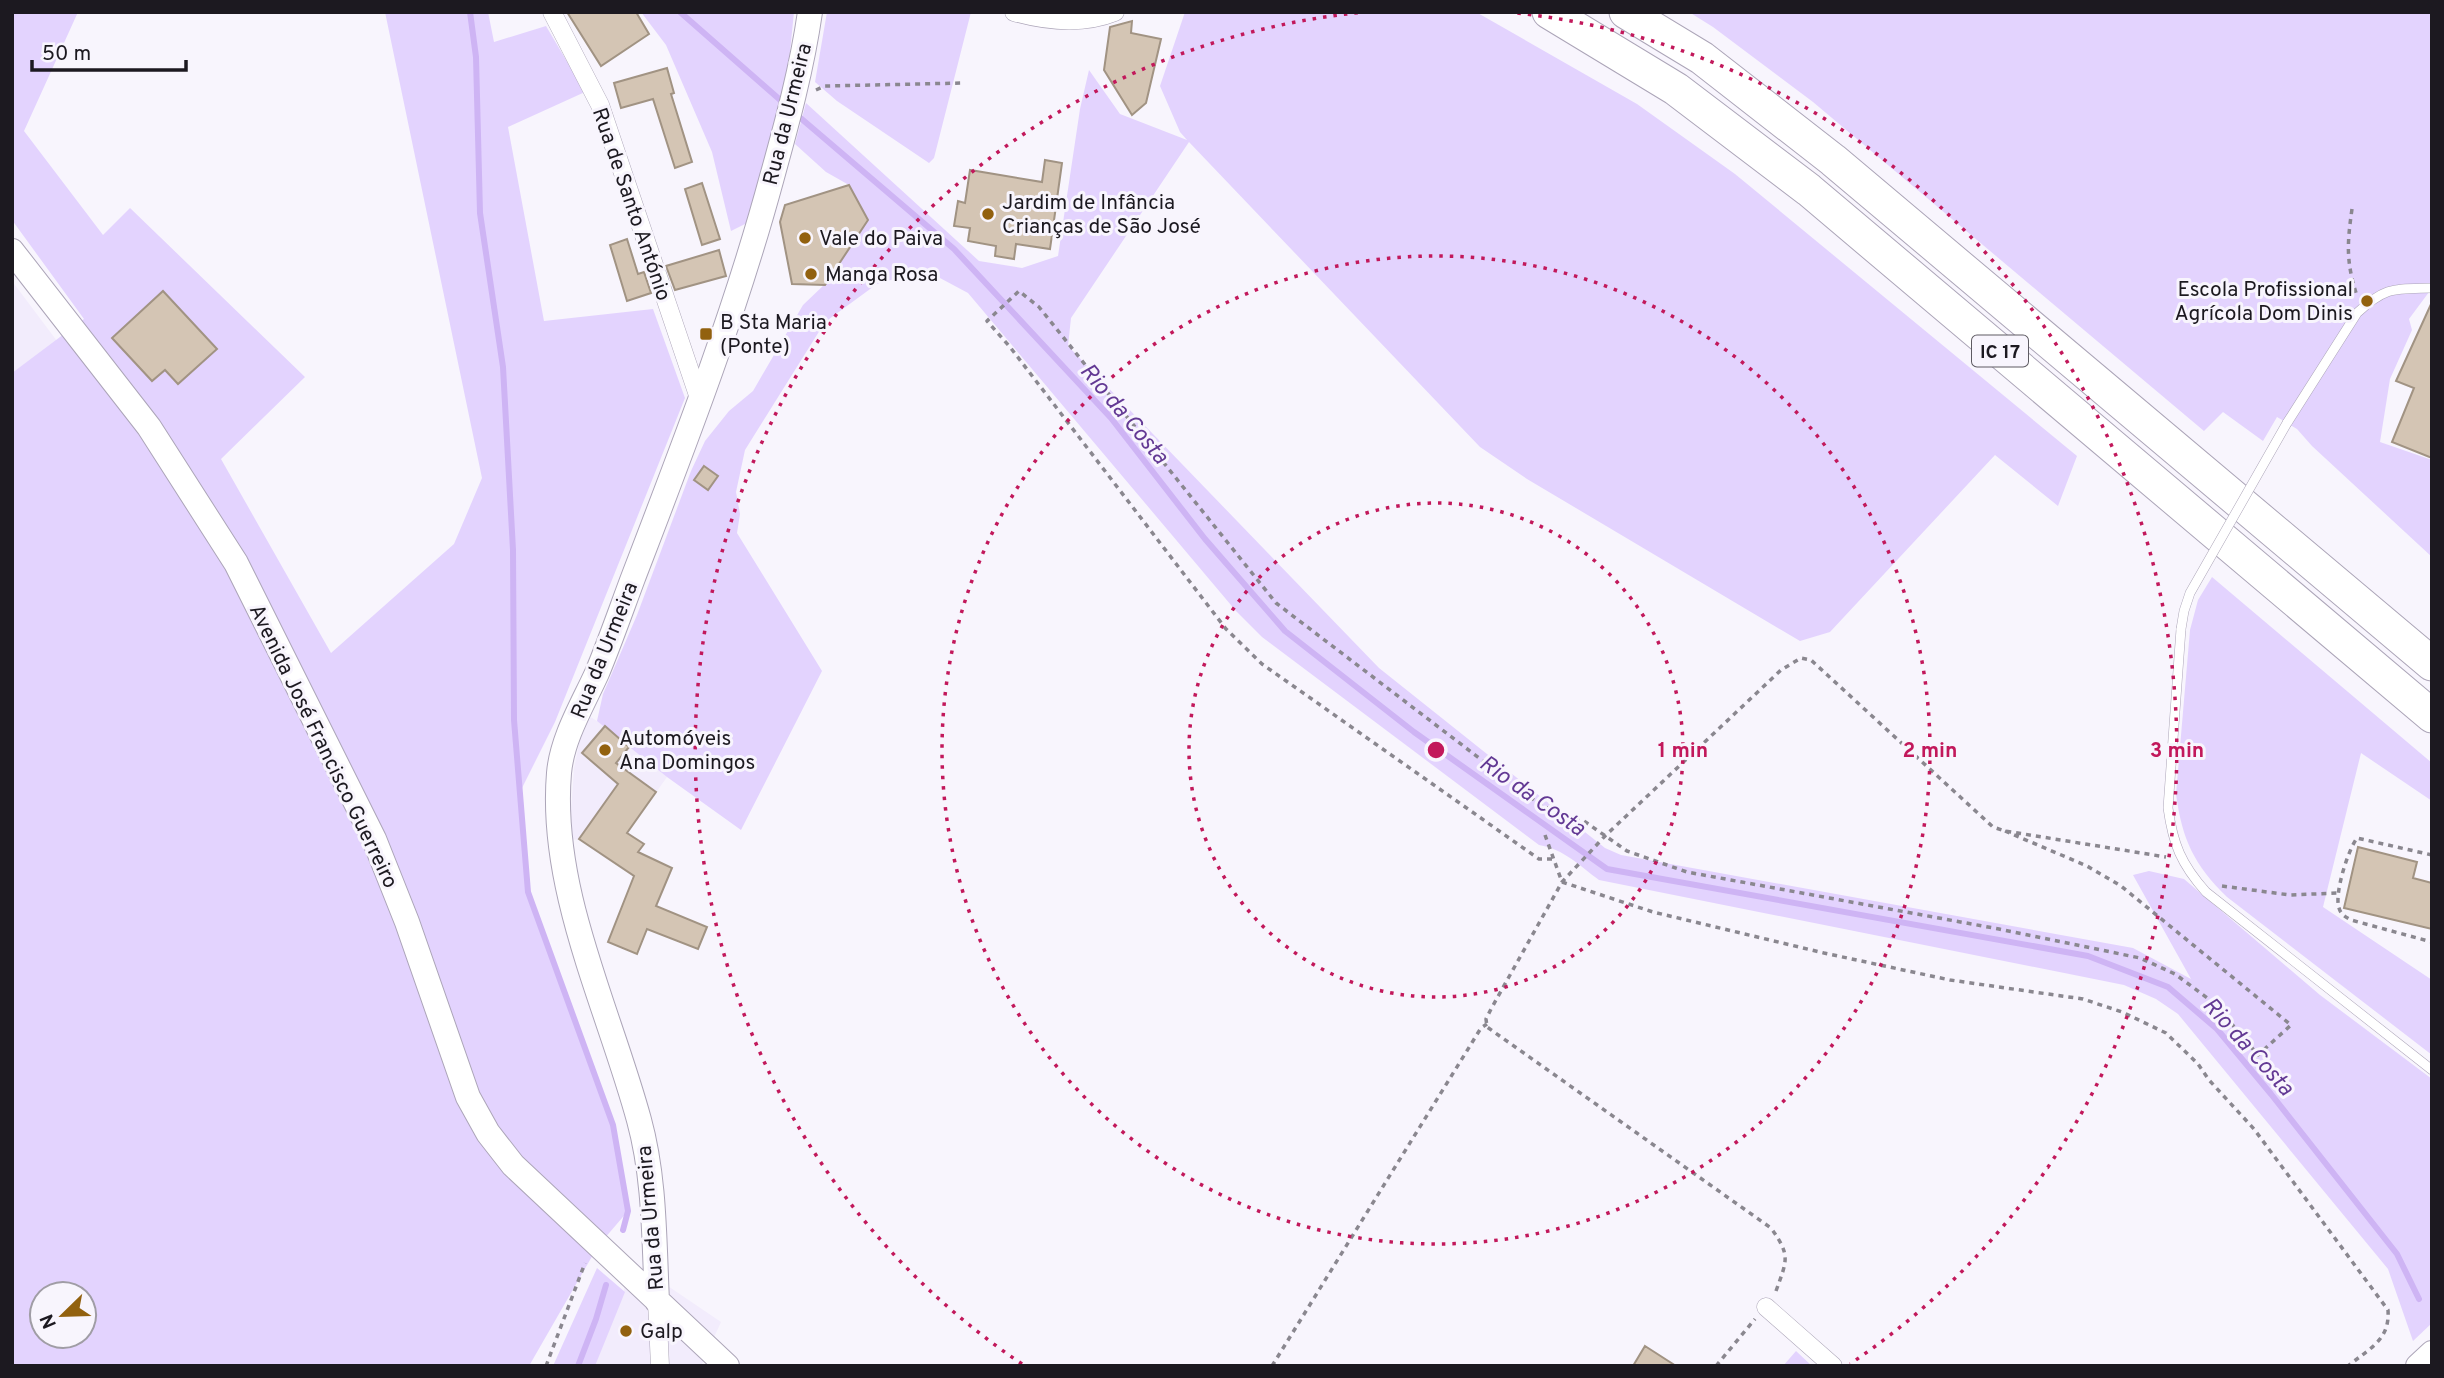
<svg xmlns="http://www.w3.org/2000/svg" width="2444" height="1378" font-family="Overpass,sans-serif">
  <rect width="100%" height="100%" fill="#f8f5fd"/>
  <path fill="#f2ecfc" d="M12,281L57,341L12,373Z
    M589,716L605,726L667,777L628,832L644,844L634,858L618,847L608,860L579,839L572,840L571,811L574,768L580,739Z
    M634,1263L721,1322L701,1366H595Z"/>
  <path fill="#e3d3fe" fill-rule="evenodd" d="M12,12H78L24,131L103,235L130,208L305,377L221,459L331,653L454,544L482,478L385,12H488L494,42L546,26L585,92L508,127L544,321L653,309L685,398L555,722L520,792L528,892L613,1125L628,1211L598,1246L529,1366H12V373L84,319L12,220ZM42,1294H84V1336H42Z
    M641,12H794L788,72L747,223L731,231L712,152L666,45Z
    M827,12H971L934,158L929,163L837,101L815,82Z
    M1185,12H1476L1637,104L1735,174L2077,456L2058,506L1995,455L1830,632L1800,641L1527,479L1480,447L1189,142L1071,318L1068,346L1379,668L1605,848L1621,855L2133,948L2191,979L2133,875L2149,871L2184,879L2320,995L2432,1079V1323L2413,1341L2388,1269L2178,1014L2156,999L2124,985L1599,880C1580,866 1564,849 1539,845L1262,637L1236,611L968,293L925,270L877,284L825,322L745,450L736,492L740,514L737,533L822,671L741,830L667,777L597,721L603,694L637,615L691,471L705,441L729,411L753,391L803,305L825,284L868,220L849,185L826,172L795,144L806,103L979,261L1022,268L1058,256L1080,109L1089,70L1120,114L1187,140L1180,132L1160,86Z
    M1689,12H2432V288L2409,319L2412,330L2390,379L2380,442L2432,460V557L2312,446L2297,429L2277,417L2263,441L2223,412L2204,431L1813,102L1713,27Z
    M2212,577L2432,763V801L2361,753L2323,907L2432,980V1055L2227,897C2194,865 2182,839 2176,794L2190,630L2198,600Z
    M597,1268L625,1292L595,1366H553Z
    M1796,1351L1812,1366H1783Z"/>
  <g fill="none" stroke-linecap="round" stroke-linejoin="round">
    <path stroke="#ceb4f4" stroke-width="6" d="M470,12L476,57L480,213L503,367L513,550L514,720L528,892L613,1125L628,1211L623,1230
      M680,12L786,105
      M797,115L954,249L1111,418L1205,539L1285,631L1414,732L1607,869L2088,956L2168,987L2217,1029L2271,1094L2397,1254L2419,1299
      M578,1366L596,1319L606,1285"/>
  </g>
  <path fill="#d4c5b4" stroke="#a19383" stroke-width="2" d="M567,12H636L649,34L601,66Z
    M1132,21L1131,33L1161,39L1146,103L1132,115L1104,70L1110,27Z
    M667,68L674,93L671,94L692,162L675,168L653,99L621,108L614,83Z
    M1045,160L1062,163L1050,249L1016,244L1014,259L995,256L996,246L968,241L970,228L954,226L958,201L965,203L970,170L1042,182Z
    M702,183L720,239L702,245L685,189Z
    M849,185L868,220L825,285L792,284L780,222L785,205Z
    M627,239L638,274L644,272L651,293L627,301L610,245Z
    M719,250L726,276L675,290L666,266Z
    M163,291L217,349L178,384L165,370L152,381L112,338Z
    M2432,302V458L2392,442L2414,388L2396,381Z
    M704,466L718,476L708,490L694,480Z
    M605,726L629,747L616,763L656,792L627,833L644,844L638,852L672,868L656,906L707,927L698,949L647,929L637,954L608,942L634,876L579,839L618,784L582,753Z
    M2358,847L2417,862L2413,878L2432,883V929L2344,908Z
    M1645,1346L1676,1366H1633Z"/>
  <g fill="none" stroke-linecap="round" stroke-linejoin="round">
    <defs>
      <path id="lane" d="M2287,423L2357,313C2386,286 2394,289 2432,288
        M2181,629L2168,808C2173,844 2181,864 2206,892L2432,1070"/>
      <path id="street" d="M552,12L600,105L700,401
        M1014,12C1046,21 1083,25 1115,12
        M657,1301L660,1366
        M1766,1307L1833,1366"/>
      <path id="secondary" d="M12,251L149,427L236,563L374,839L407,922L468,1097L488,1133L513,1165L727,1366
        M657,1301C654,1240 655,1178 639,1120C609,1009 549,890 559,773C562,738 583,704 597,673C610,642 621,610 633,578C684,445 735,314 772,177C787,123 802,68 810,12
        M2418,1366L2432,1353"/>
      <path id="highway" d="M1549,12L1676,89L1809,190L2432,716
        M1626,12L1702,58L1833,160L2432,664"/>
    </defs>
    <use href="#lane" stroke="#aca5b8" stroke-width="10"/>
    <use href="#street" stroke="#aca5b8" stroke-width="19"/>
    <use href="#secondary" stroke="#aca5b8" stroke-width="26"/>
    <use href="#highway" stroke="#aca5b8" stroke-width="35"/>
    <path stroke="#8a878f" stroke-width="3.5" stroke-dasharray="5 5" stroke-linecap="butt" d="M816,90L825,86L964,83
      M2352,209C2347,244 2346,262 2357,296
      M1545,835L1562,882L1653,912L1824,953L1950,980L2083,999L2122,1012L2166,1033L2198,1064L2209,1080L2254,1129L2388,1310C2390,1340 2370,1348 2348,1366
      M2432,855L2357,838C2348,850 2334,894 2339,908C2341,915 2346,917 2351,920L2432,942
      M1552,859H1539L1262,664L1226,629L1010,347L987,321L1019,291L1039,307L1276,603L1542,806L1584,821L1627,851L1687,872L1999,929L2140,958L2175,974L2214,1003L2258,1055L2291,1025L2121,886L2087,866L2005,831
      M2222,886L2290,895L2337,893
      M1776,1291C1787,1260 1791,1256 1771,1228L1487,1027L1486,1019L1491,1009L1562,882L1605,836L1781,670L1801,658L1811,660L1993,827L2005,831L2166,857
      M546,1366L585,1263
      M1272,1366L1481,1028L1487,1024
      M1716,1366L1755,1319"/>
    <use href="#lane" stroke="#fff" stroke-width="9"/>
    <use href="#street" stroke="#fff" stroke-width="18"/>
    <use href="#secondary" stroke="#fff" stroke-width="24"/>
    <use href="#highway" stroke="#fff" stroke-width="33"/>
    <defs>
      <path id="lane-bridge" d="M2181,629L2184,611L2190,593L2287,423"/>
    </defs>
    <use href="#lane-bridge" stroke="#aca5b8" stroke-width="10" stroke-linecap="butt"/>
    <use href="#lane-bridge" stroke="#fff" stroke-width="9"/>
  </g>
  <g fill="none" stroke="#c2185b" stroke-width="3.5" stroke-dasharray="3.5 7">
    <circle cx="1436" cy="750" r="247"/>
    <circle cx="1436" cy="750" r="494"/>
    <path d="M1022 1364A741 741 0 0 1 1365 12M1507 12A741 741 0 0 1 1850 1364"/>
  </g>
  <g fill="#92610f" stroke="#f8f5fd" stroke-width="2.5">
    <circle cx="988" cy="214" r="7"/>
    <circle cx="805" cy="238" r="7"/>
    <circle cx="811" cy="274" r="7"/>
    <circle cx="2367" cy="301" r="7"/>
    <rect x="699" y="327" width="14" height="14" rx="3.5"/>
    <circle cx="605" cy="750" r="7"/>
    <circle cx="626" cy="1331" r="7"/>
  </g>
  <g text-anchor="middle" stroke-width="6" stroke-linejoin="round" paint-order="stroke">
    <rect fill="#f8f5fd" stroke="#5e5b62" stroke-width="2" x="1972" y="335.5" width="56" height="31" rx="5"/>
    <g font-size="19" font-weight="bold" fill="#1c1920">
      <text x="2000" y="358">IC 17</text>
    </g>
    <g font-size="21" fill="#1c1920" stroke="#f8f5fd">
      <text transform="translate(787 114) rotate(-76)" y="7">Rua da Urmeira</text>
      <text transform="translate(632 204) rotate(71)" y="7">Rua de Santo António</text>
      <text transform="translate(604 650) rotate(-68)" y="7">Rua da Urmeira</text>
      <text transform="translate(324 746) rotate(64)" y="7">Avenida José Francisco Guerreiro</text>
      <text transform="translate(650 1218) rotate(-95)" y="7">Rua da Urmeira</text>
    </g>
    <g font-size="21" fill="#1c1920" stroke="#f8f5fd" text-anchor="start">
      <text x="1002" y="209">Jardim de Infância<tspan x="1002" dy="24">Crianças de São José</tspan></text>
      <text x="819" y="245">Vale do Paiva</text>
      <text x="825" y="281">Manga Rosa</text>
      <text x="2353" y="296" text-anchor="end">Escola Profissional<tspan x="2353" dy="24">Agrícola Dom Dinis</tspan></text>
      <text x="720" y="329">B Sta Maria<tspan x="720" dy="24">(Ponte)</tspan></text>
      <text x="619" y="745">Automóveis<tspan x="619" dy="24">Ana Domingos</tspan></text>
      <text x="640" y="1338">Galp</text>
    </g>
    <g font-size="23" font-style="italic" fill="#633994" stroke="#f8f5fd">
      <text transform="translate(1125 413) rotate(50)" y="8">Rio da Costa</text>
      <text transform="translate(1533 795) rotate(35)" y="8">Rio da Costa</text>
      <text transform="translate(2249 1046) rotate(48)" y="8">Rio da Costa</text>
    </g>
  </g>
  <circle cx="1436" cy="750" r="10" fill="#c2185b" stroke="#f8f5fd" stroke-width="3.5"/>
  <g font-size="21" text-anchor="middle" font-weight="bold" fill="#c2185b" stroke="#f8f5fd" stroke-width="6" stroke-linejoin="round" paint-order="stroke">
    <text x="1683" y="757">1 min</text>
    <text x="1930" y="757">2 min</text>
    <text x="2177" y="757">3 min</text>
  </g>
  <rect width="2444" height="1378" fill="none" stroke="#1c1920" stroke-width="28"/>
  <g transform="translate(63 1315) rotate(247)"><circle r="33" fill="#f8f5fd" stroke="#a09da5" stroke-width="2"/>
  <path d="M0-5L12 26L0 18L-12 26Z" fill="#92610f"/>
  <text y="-10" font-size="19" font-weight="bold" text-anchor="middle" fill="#1c1920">N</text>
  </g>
  <path d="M32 60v10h154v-10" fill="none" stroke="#1c1920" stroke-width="3.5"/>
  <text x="42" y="60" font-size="21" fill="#1c1920" stroke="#f8f5fd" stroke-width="5" paint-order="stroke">50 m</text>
</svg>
